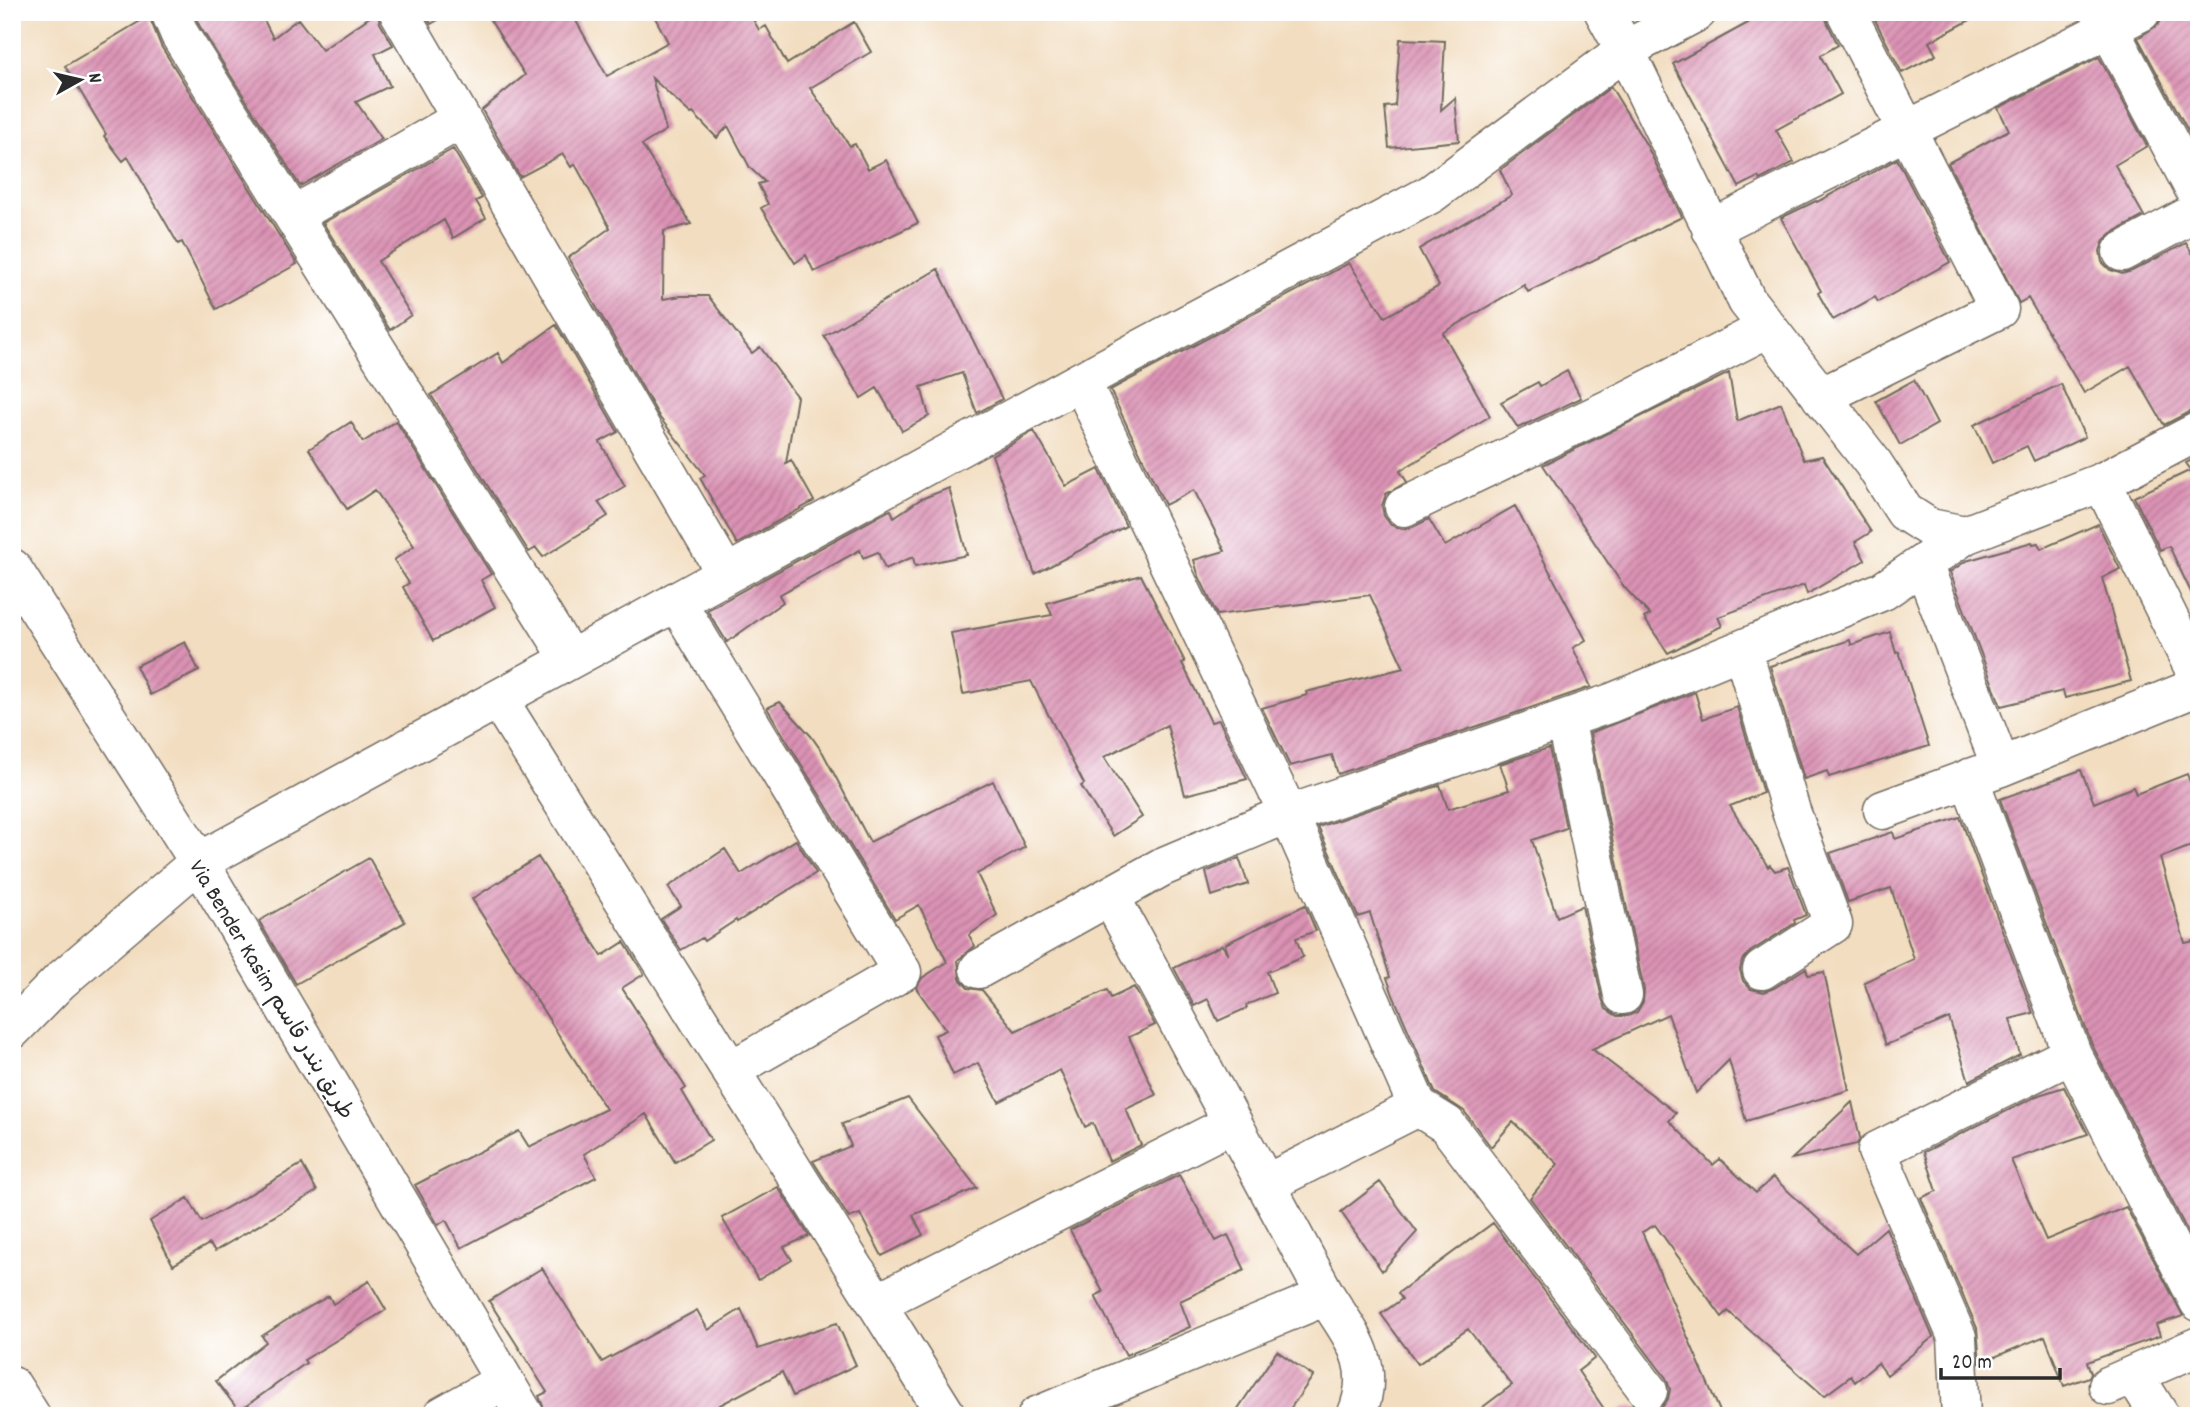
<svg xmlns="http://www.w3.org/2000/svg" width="2211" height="1428" font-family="Dekko,'Playpen Sans Arabic',sans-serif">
  <defs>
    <pattern id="building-hatch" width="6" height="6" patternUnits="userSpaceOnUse" patternTransform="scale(1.75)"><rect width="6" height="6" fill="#dc93b5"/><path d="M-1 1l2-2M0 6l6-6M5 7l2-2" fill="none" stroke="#b37893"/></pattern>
  </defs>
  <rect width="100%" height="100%" fill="#fff"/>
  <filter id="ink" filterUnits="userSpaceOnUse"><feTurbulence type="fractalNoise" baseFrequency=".0143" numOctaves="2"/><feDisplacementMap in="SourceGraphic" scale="14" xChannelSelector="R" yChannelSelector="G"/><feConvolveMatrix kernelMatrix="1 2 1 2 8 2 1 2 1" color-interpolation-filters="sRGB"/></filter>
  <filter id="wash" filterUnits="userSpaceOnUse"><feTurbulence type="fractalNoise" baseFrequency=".00686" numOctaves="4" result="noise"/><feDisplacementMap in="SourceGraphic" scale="28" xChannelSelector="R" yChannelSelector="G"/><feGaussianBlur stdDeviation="1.57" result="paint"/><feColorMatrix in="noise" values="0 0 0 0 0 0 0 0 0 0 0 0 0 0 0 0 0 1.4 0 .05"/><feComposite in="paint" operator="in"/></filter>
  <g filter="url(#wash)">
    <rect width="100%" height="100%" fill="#f2ddc0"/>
    <g id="blocks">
      <path fill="url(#building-hatch)" d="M194,12H260L273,38L298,19L322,50L377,12L380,23L393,45L375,54L390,86L356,102L382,139L300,186L199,25Z
        M424,12H452L431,24Z
        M485,12H571L607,76L668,42L652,12H749L759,30L766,26L787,64L854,22L871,52L810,88L850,146L855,144L868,169L886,160L918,223L814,272L806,255L795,263L761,208L768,204L758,184L765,182L750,168L728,126L717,138L693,113L691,114L652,78L666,130L642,145L691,224L664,231L663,299L681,296H708L752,353L760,347L797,397L786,463L791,460L814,501L737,544L700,478L705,475L660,418L568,258L610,228L575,164L571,167L563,154L520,177L482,110L525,75Z
        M1742,12H1824L1827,22L1838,45L1821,55V57L1841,94L1776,130L1794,162L1760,180L1758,177L1739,187L1673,64L1748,23Z
        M1871,12H1985L1929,42L1936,55L1902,73Z
        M2166,12H2199V151L2138,38L2159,24L2163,15Z
        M149,16L161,46L297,264L216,309L182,242L178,244L128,157L123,161L104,136L106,134L65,66Z
        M1400,39L1445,41L1441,110L1455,98L1459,141L1389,148L1385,107L1395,106Z
        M2099,57L2147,146L2115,165L2144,216L2112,233L2104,240L2100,251L2102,262L2110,270L2122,274L2132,271L2186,243L2199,264V409L2189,412L2164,425L2130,366L2084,393L2028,298L2019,303L1948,163L2009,130L1998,108Z
        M1611,87L1647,146L1682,217L1528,292L1524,285L1443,333L1490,416L1400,471L1407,482L1386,494L1382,506L1384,516L1391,525L1402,529L1413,527L1429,519L1445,546L1515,506L1586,640L1573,648L1591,687L1338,774L1332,755L1290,766L1262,708L1307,695L1306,692L1404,668L1370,595L1217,615L1198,574L1194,560L1225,551L1194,490L1165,505L1110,390L1349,263L1385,317L1439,286L1419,249L1512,195L1500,170Z
        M453,149L482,198L476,201L486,218L453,238L444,220L378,261L411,315L390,330L323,223Z
        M1897,159L1950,262L1878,302L1875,297L1833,320L1818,293L1821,291L1781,218L1816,201L1817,202Z
        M938,269L1002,399L977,413L962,373L921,387L929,416L902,431L877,388L861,398L824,336Z
        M556,325L618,432L600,442L625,486L598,502L608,516L543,557L536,548L529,552L431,395L498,353L503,363Z
        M1567,371L1581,398L1518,428L1501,402L1538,382L1540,386Z
        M1729,373L1737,421L1781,403L1804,460L1822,456L1871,532L1855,542L1865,560L1807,594L1804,585L1718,617L1722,626L1668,653L1644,618L1650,615L1624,587L1543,465Z
        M1914,380L1937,424L1900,445L1876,401Z
        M2061,384L2085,437L2034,461L2027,446L1992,463L1974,425Z
        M396,421L491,574L481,580L495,607L433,641L403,587L409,583L394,560L414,546L375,490L347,509L309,449L351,422L363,442Z
        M1034,431L1066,486L1099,469L1126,526L1035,574L992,455Z
        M2199,456V609L2169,546L2160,550L2134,497L2191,470L2186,463Z
        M949,488L967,555L915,566L913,557L885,569L878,552L863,558L860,550L779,595L783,602L727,642L707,610L888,511L891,510L894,517L921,499Z
        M2098,524L2120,569L2102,578L2131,681L2065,698L2063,691L2001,706L1950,572L1966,561L2032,542L2033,544L2038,543L2041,549Z
        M1141,575L1185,662L1182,663L1211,722L1219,720L1247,779L1185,795L1167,725L1104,757L1142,817L1113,836L1081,786L1084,784L1031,681L963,694L951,633L1052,615L1047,603Z
        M1890,632L1896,653L1899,652L1929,746L1829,777L1827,771L1804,779L1770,666L1850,640L1851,645Z
        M185,642L199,671L150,695L136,666Z
        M1695,692L1703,719L1737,707L1763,793L1730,806L1768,867L1770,865L1775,871L1788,867L1806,915L1794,920L1795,923L1750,952L1742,961L1740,970L1743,981L1751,989L1764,992L1774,988L1806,968L1808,975L1824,972L1849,1090L1746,1121L1729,1060L1696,1093L1668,1014L1592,1049L1676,1113L1669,1121L1713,1165L1720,1159L1756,1193L1773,1177L1856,1254L1886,1228L1933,1337L1887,1375L1878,1363L1855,1382L1851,1376L1824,1396L1728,1311L1722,1317L1655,1225L1642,1232L1722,1416H1612L1611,1413L1632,1405L1640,1411L1650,1413L1661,1409L1668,1399L1670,1389L1666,1378L1530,1198L1558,1164L1513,1122L1491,1147L1464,1111L1435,1092L1393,995L1387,978L1390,977L1370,913L1358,917L1318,827L1440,785L1448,809L1509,790L1500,764L1549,748L1566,828L1532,840L1557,917L1582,906L1602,999L1606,1009L1617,1016H1628L1637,1012L1643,1002L1644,990L1590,733Z
        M780,702L811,736L823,753L870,842L993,781L1025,847L977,874L997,915L969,935L975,946L958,960L960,979L968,988L982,990L1015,1031L1107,990L1111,998L1134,987L1155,1025L1129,1037L1156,1095L1126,1109L1141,1145L1109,1161L1093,1123L1085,1127L1060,1070L999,1102L978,1063L953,1075L935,1035L946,1030L916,988L922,978L947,962L919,905L895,919L767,708Z
        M2081,770L2094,803L2133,787L2136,794L2187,774L2199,805V843L2160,858L2185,943L2199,940V1254L2092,1045L2000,799Z
        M1960,817L2033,1013L2010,1019L2020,1055L1969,1081L1949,1018L1886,1045L1864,982L1914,959L1891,888L1848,902L1830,853L1893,832L1895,839Z
        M796,840L816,873L737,922L736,920L704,941L702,938L681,950L661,919L681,906L668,887L725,849L741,874Z
        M538,857L602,956L624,942L644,974L622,988L686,1088L682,1091L711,1140L675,1162L646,1114L584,1154L596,1177L461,1248L446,1220L438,1225L415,1185L519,1131L529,1147L606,1109L472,899Z
        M369,858L405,922L296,984L259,921Z
        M1239,858L1248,884L1212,896L1206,872Z
        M1305,905L1316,931L1296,938L1303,957L1267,972L1275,993L1246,1005L1247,1008L1218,1021L1208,999L1194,1006L1174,968L1222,945L1228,954L1225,944Z
        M2064,1087L2088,1134L2011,1160L2046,1240L2126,1207L2183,1316L2156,1325L2160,1336L2087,1362L2091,1373L2089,1377L2064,1386L2045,1336L1980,1363L1977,1328L1921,1198L1937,1191L1924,1152L2039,1095Z
        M908,1098L977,1188L913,1215L923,1235L882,1256L860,1214L849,1218L813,1161L851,1146L842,1124Z
        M1852,1102L1860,1138L1857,1144L1792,1159Z
        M302,1164L317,1191L215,1251L209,1244L173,1265L150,1221L188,1198L202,1222Z
        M1179,1175L1216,1241L1228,1235L1245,1270L1180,1301L1190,1327L1126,1355L1095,1296L1103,1292L1070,1230Z
        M1380,1182L1417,1232L1382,1271L1341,1212Z
        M778,1187L809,1236L784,1247L792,1260L758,1280L722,1218Z
        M1493,1223L1595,1358L1578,1371L1609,1416H1471L1512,1385L1468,1329L1418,1364L1381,1314L1402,1299L1398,1293Z
        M542,1268L602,1362L697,1310L708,1330L741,1309L758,1349L837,1323L856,1365L793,1396L782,1372L720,1405L726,1416H547L539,1396L547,1392L489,1301Z
        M369,1281L386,1310L304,1360L306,1363L239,1411L216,1381L266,1342L262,1336L290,1318L329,1296L333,1304Z
        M1277,1351L1313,1376L1285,1416H1233Z"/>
    </g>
  </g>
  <g filter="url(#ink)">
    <use href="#blocks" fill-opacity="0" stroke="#71695f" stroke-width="2"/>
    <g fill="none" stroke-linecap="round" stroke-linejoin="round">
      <defs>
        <path id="minor" d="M170,12L180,35L570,659
          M399,12L726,574
          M1604,12L1625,50L1747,301L1873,463L1905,512L1930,528L1965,535L2102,482L2199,431
          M2100,12L2199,198
          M294,215L461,119
          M1711,229L2141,12
          M2122,252L2199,211
          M1081,381L1289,815L1418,1107L1447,1125L1648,1391
          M1821,397L1999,309L1846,12
          M2102,482L2199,679
          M1404,507L1626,401L1768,328
          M1923,564L2001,767
          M12,568L199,862L525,1416
          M676,601L902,972L731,1070
          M1742,649L1791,811L1833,924L1762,970
          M498,699L947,1416
          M1565,719L1623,995
          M1969,778L2072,1054
          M1883,810L2001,767L2199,686
          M979,969L1162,867L1273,820L1611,703L1883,591L1965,535
          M12,1030L60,981L199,862L1081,381L1431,194L1625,50L1697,12
          M1266,1184L1418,1107
          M1326,1296C1352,1337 1378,1365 1356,1416
          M877,1303L1233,1123
          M2134,1375L2160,1416
          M12,1386L31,1416
          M2108,1386L2199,1346
          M442,1416L504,1381
          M1037,1416L1326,1296L1110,896
          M1961,1416L1957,1337L1877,1151L2072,1054L2199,1302"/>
      </defs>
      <use href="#minor" stroke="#71695f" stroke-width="41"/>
      <use href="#minor" stroke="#fff" stroke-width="38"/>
    </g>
  </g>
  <g text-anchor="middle" stroke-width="5" stroke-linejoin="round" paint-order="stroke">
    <g font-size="23" fill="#2b2b2b" stroke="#fff">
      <text transform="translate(273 989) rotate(59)" y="8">Via Bender Kasim طريق بندر قاسم</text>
    </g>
  </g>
  <rect width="2211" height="1428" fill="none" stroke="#fff" stroke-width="42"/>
  <g transform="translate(80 80) rotate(82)" stroke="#ffffff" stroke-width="5" paint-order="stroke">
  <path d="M0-5L12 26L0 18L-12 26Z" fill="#2b2b2b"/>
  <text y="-10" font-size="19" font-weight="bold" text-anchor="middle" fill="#2b2b2b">N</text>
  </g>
  <path d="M1941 1368v10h119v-10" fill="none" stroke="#2b2b2b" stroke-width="3.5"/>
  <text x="1952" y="1368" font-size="21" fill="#2b2b2b" stroke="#ffffff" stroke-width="5" paint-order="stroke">20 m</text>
</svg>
